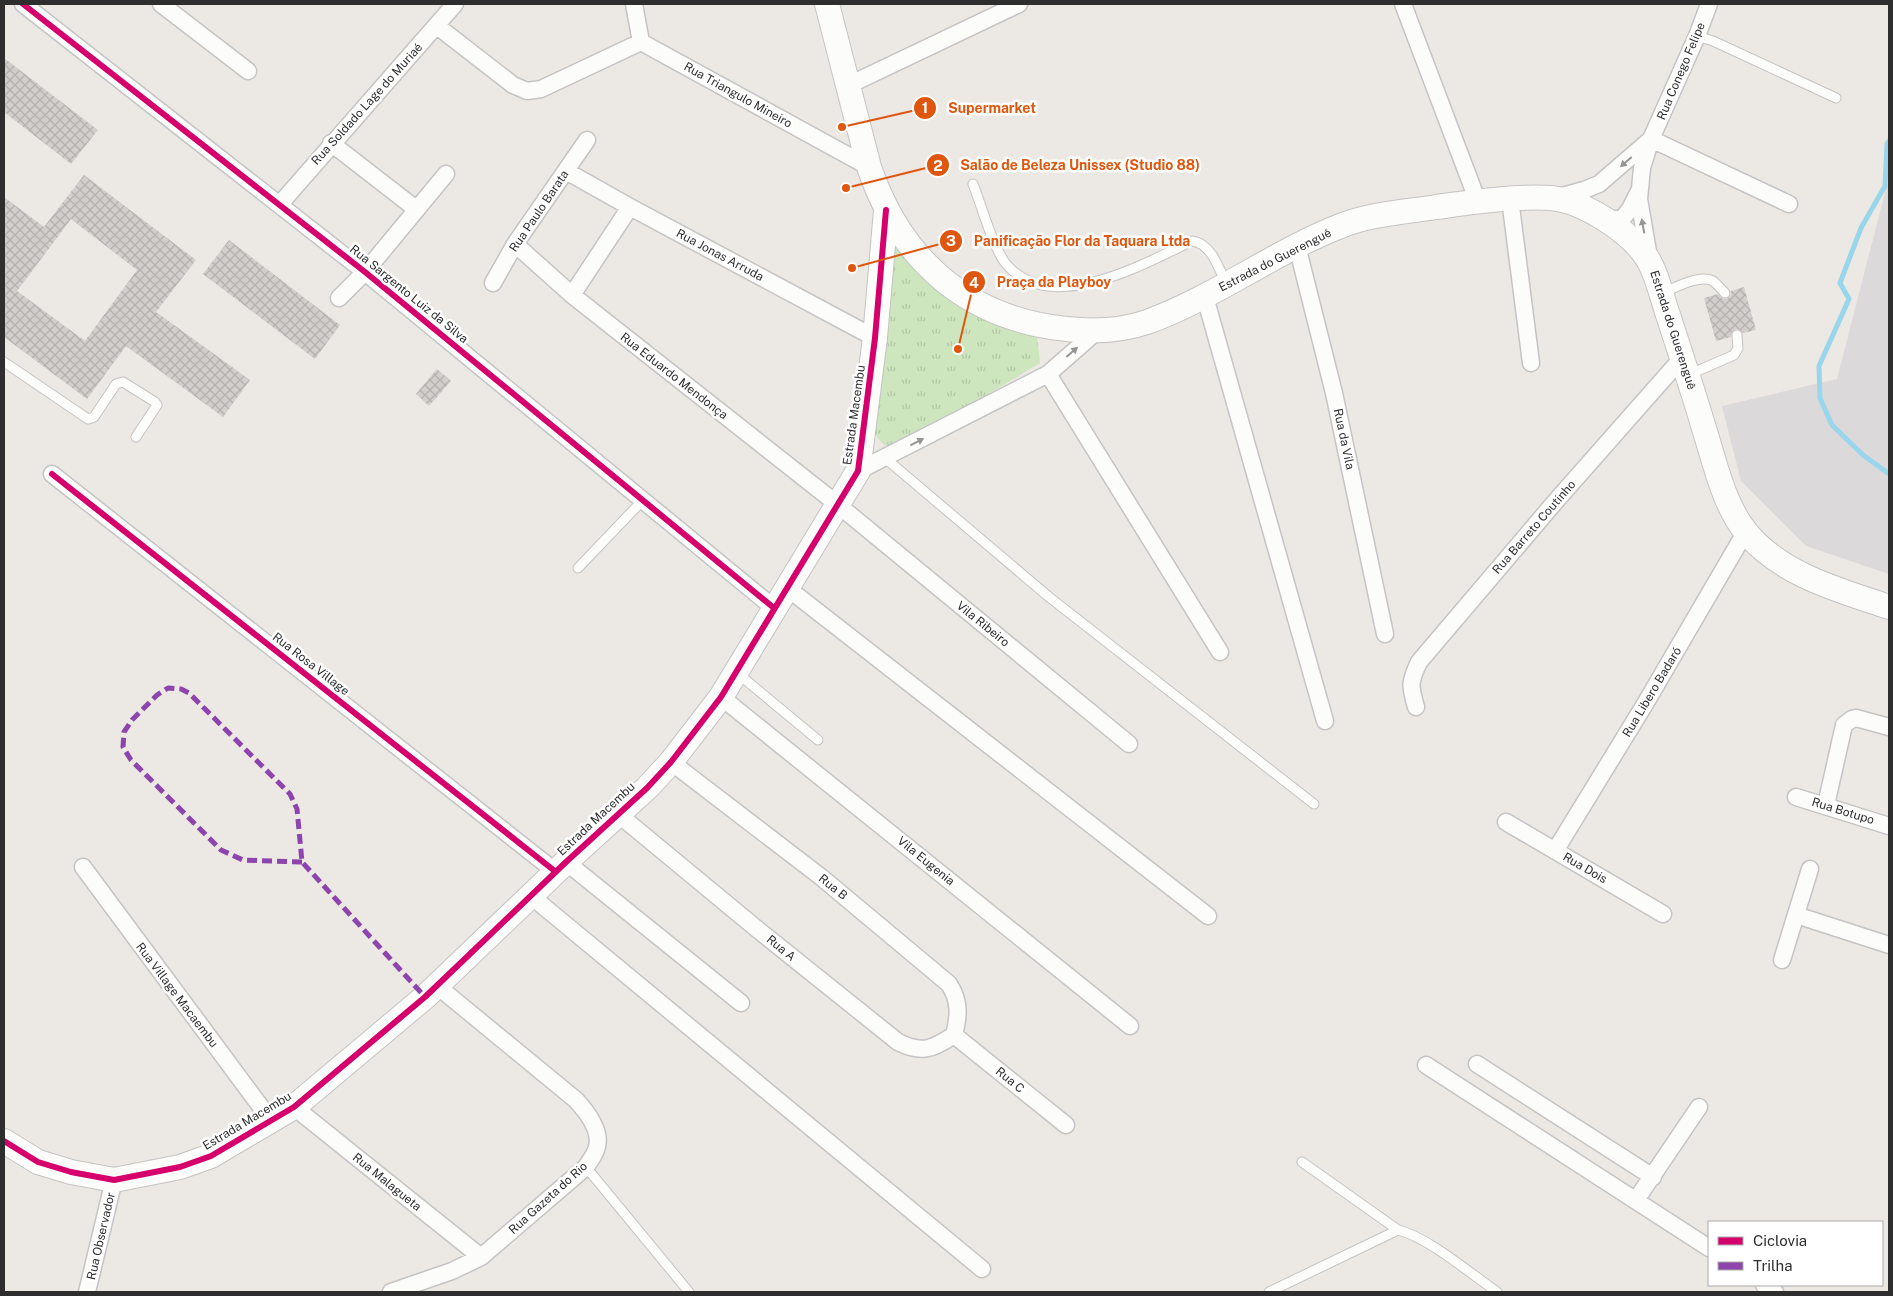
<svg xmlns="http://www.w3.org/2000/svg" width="1893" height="1296" font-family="'Public Sans',sans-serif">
  <defs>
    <pattern id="park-tufts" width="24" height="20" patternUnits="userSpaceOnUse" patternTransform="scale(1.25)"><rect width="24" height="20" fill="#cee6be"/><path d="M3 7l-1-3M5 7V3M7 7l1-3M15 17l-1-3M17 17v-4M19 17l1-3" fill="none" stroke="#b1c6a4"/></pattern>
    <pattern id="building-cross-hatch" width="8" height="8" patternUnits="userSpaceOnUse" patternTransform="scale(1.25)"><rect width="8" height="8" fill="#d1cecb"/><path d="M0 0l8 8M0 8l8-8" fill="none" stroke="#b4b1af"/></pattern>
  </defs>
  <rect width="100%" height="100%" fill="#ece8e4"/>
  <path fill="#dcd9db" d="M1889,177V574L1806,546L1741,481L1722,406L1837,379Z"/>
  <path fill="url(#park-tufts)" d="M890,226L899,242L1036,327L1040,363L894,451L882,443L874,433Z"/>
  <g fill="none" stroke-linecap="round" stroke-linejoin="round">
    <path stroke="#99d6ec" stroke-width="5" d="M1889,141L1887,144L1885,186L1861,228L1840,283L1849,299L1819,366L1820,398L1832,425L1863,455L1889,474"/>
  </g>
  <path fill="url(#building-cross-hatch)" fill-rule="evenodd" d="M4,58L98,130L71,164L4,112Z
    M84,175L196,260L156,312L250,380L223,417L126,346L87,399L4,337V197L44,227ZM71,219L137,270L85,341L17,291Z
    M229,240L340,325L315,359L203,274Z
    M1744,287L1756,330L1743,333L1740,330L1736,329L1732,332L1731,337L1716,341L1704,298L1718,294L1723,299H1727L1731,295V291Z
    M437,369L451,381L429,406L416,394Z"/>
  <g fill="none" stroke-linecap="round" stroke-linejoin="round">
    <defs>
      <path id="lane" d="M1697,36L1713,41L1836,98
        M973,184C981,204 994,251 1007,265C1052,316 1144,264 1192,241C1211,243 1219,268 1226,284
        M1662,293C1675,288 1699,274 1713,281C1717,284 1721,289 1725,293
        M4,362L88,419L94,417L116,384L123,382L155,402L157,405L136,437
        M1688,375L1734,355L1738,348L1737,335
        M885,458L1049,597L1314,804
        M578,568L643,500
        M736,672L818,740
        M1302,1162L1398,1230
        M586,1167L689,1292
        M1269,1292L1398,1230C1428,1237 1471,1274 1497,1292"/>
      <path id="street" d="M23,4L365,272L774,608
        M161,4L248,71
        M634,4L641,42L869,167
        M1403,4L1478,202
        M437,26L513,85L527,91L541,89L641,42
        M849,85L1019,4
        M1651,139L1789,204
        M331,143L416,209
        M566,171L630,207L875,338
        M1555,198L1584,190L1599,184L1650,140
        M1510,199L1531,363
        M280,204L455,4
        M1604,219H1622L1630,209L1639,191
        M515,244L572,295L837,504L1129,744
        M1297,246L1334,393L1385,634
        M1649,257L1639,199L1642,168L1651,139L1697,36L1709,4
        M493,283L515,244L587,140
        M572,295L630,207
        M1205,297L1325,721
        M339,298L365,272L446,174
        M1048,374L1220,652
        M858,471L1048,374L1097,331
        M52,474L556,872
        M786,587L1208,916
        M721,697L1130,1026
        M1416,707C1410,686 1409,683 1419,662L1555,502L1682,358
        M671,762L821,877L949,984C960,1001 959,1016 954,1035
        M1796,797L1889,826
        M1826,805L1844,725L1852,719L1856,718L1889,727
        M618,814L757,929L898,1042C922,1054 933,1049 954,1035
        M1506,822L1663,914
        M1555,851L1645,704L1746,531
        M566,862L741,1003
        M83,867L272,1122
        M531,896L982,1269
        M1796,915L1889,945
        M1782,960L1810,869
        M954,1035L1066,1125
        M1477,1064L1653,1177
        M1426,1065L1709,1248
        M294,1107L481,1257
        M1636,1200L1699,1107
        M1764,1285L1775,1292
        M87,1292L114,1180
        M391,1292L452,1271L481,1257L586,1167C589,1162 594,1156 596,1150C603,1133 587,1112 576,1100L436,985"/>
      <path id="secondary" d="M827,4L869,167C901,261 968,319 1067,329C1094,332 1121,331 1147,322C1216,297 1275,251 1343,225C1372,214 1405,212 1436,207C1474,202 1513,196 1551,198C1583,201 1630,231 1647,258C1657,273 1662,298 1668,315C1680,352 1692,388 1703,425C1714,459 1723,504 1746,532C1781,575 1839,590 1889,607
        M4,1141L38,1162L71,1172L114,1180L180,1167L211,1156L294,1107L425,997L566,862L647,788L671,762L721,697L858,471L875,338L886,210"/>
    </defs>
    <use href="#lane" stroke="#c5c4c5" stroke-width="11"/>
    <use href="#street" stroke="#c5c4c5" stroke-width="19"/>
    <use href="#secondary" stroke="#c5c4c5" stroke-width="26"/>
    <use href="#lane" stroke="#fcfcfb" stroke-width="9"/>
    <use href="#street" stroke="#fcfcfb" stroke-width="16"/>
    <use href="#secondary" stroke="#fcfcfb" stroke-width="24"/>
    <path stroke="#8e44ad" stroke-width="5" stroke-dasharray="10 5" stroke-linecap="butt" d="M302,862L243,860L221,850L131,760L123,747L124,732L132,720L157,695L168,688L181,689L189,693L290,794L297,809L302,862L425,997"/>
    <defs>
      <path id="cycleway" d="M23,4L365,272L774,608
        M52,474L556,872
        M4,1141L38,1162L71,1172L114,1180L180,1167L211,1156L294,1107L425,997L566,862L647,788L671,762L721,697L858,471L875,338L886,210"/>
    </defs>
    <use href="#cycleway" stroke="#fff" stroke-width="9"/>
    <use href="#cycleway" stroke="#d6006c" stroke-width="6"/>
  </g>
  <defs><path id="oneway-solid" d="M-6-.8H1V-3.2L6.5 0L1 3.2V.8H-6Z" transform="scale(1.25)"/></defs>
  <g fill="#959594">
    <use href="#oneway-solid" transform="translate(1626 162) rotate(139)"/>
    <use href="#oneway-solid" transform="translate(1643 226) rotate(-100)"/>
    <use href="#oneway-solid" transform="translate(1072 352) rotate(-41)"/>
    <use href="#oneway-solid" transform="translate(917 442) rotate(-27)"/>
  </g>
  <g text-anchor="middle" stroke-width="5" stroke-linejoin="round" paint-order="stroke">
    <g font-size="12" fill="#2e2e2e" stroke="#fff">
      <text transform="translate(1681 71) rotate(-67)" y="4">Rua Conego Felipe</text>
      <text transform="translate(738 95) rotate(29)" y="4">Rua Triangulo Mineiro</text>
      <text transform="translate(367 104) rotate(-48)" y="4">Rua Soldado Lage do Muriaé</text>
      <text transform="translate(539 211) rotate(-56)" y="4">Rua Paulo Barata</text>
      <text transform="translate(720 255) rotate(28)" y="4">Rua Jonas Arruda</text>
      <text transform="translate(1275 260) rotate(-27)" y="4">Estrada do Guerenguê</text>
      <text transform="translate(409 294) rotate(39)" y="4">Rua Sargento Luiz da Silva</text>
      <text transform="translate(1673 330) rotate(72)" y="4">Estrada do Guerenguê</text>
      <text transform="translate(674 376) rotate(38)" y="4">Rua Eduardo Mendonça</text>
      <text transform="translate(854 415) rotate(-82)" y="4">Estrada Macembu</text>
      <text transform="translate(1344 439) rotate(78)" y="4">Rua da Vila</text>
      <text transform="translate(1534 527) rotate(-49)" y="4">Rua Barreto Coutinho</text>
      <text transform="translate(983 624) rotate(39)" y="4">Vila Ribeiro</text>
      <text transform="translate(311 664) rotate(38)" y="4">Rua Rosa Village</text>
      <text transform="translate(1652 692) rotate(-59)" y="4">Rua Libero Badaró</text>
      <text transform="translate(1843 811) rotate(17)" y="4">Rua Botupo</text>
      <text transform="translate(596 819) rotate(-43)" y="4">Estrada Macembu</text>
      <text transform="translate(926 861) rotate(39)" y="4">Vila Eugenia</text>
      <text transform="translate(1585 868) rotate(30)" y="4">Rua Dois</text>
      <text transform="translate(833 887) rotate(39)" y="4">Rua B</text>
      <text transform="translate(781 948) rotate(39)" y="4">Rua A</text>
      <text transform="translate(177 995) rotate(53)" y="4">Rua Village Macaembu</text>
      <text transform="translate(1010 1080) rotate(39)" y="4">Rua C</text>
      <text transform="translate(247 1121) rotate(-31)" y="4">Estrada Macembu</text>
      <text transform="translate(387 1182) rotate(39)" y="4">Rua Malagueta</text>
      <text transform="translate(548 1198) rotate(-42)" y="4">Rua Gazeta do Rio</text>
      <text transform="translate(101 1236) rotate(-77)" y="4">Rua Observador</text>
    </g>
  </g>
  <path fill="none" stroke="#df570e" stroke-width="2" d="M842 127L925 108M846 188L938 165M852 268L951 241M958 349L974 282"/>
  <g fill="#df570e" stroke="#fff" stroke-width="2">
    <circle cx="842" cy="127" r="5"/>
    <circle cx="846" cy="188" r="5"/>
    <circle cx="852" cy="268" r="5"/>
    <circle cx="958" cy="349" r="5"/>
    <circle cx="925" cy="108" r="12"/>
    <circle cx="938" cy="165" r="12"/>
    <circle cx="951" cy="241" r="12"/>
    <circle cx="974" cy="282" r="12"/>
  </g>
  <g font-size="15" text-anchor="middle" font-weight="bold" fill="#fff">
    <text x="925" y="113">1</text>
    <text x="938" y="171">2</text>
    <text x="951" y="246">3</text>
    <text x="974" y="288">4</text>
  </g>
  <g font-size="14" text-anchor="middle" font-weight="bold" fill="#df570e" stroke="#fff" stroke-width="5" stroke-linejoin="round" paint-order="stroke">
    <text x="992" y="113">Supermarket</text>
    <text x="1080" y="170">Salão de Beleza Unissex (Studio 88)</text>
    <text x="1082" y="246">Panificação Flor da Taquara Ltda</text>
    <text x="1054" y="287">Praça da Playboy</text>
  </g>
  <rect width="1893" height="1296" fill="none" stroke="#2e2e2e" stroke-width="10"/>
  <rect x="1708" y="1221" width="175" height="65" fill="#ffffff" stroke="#ababab"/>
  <rect x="1718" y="1237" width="25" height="8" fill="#d6006c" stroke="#ababab"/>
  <text x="1753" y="1246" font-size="15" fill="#2e2e2e">Ciclovia</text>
  <rect x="1718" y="1262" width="25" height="8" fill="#8e44ad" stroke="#ababab"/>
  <text x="1753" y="1271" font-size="15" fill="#2e2e2e">Trilha</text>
</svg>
